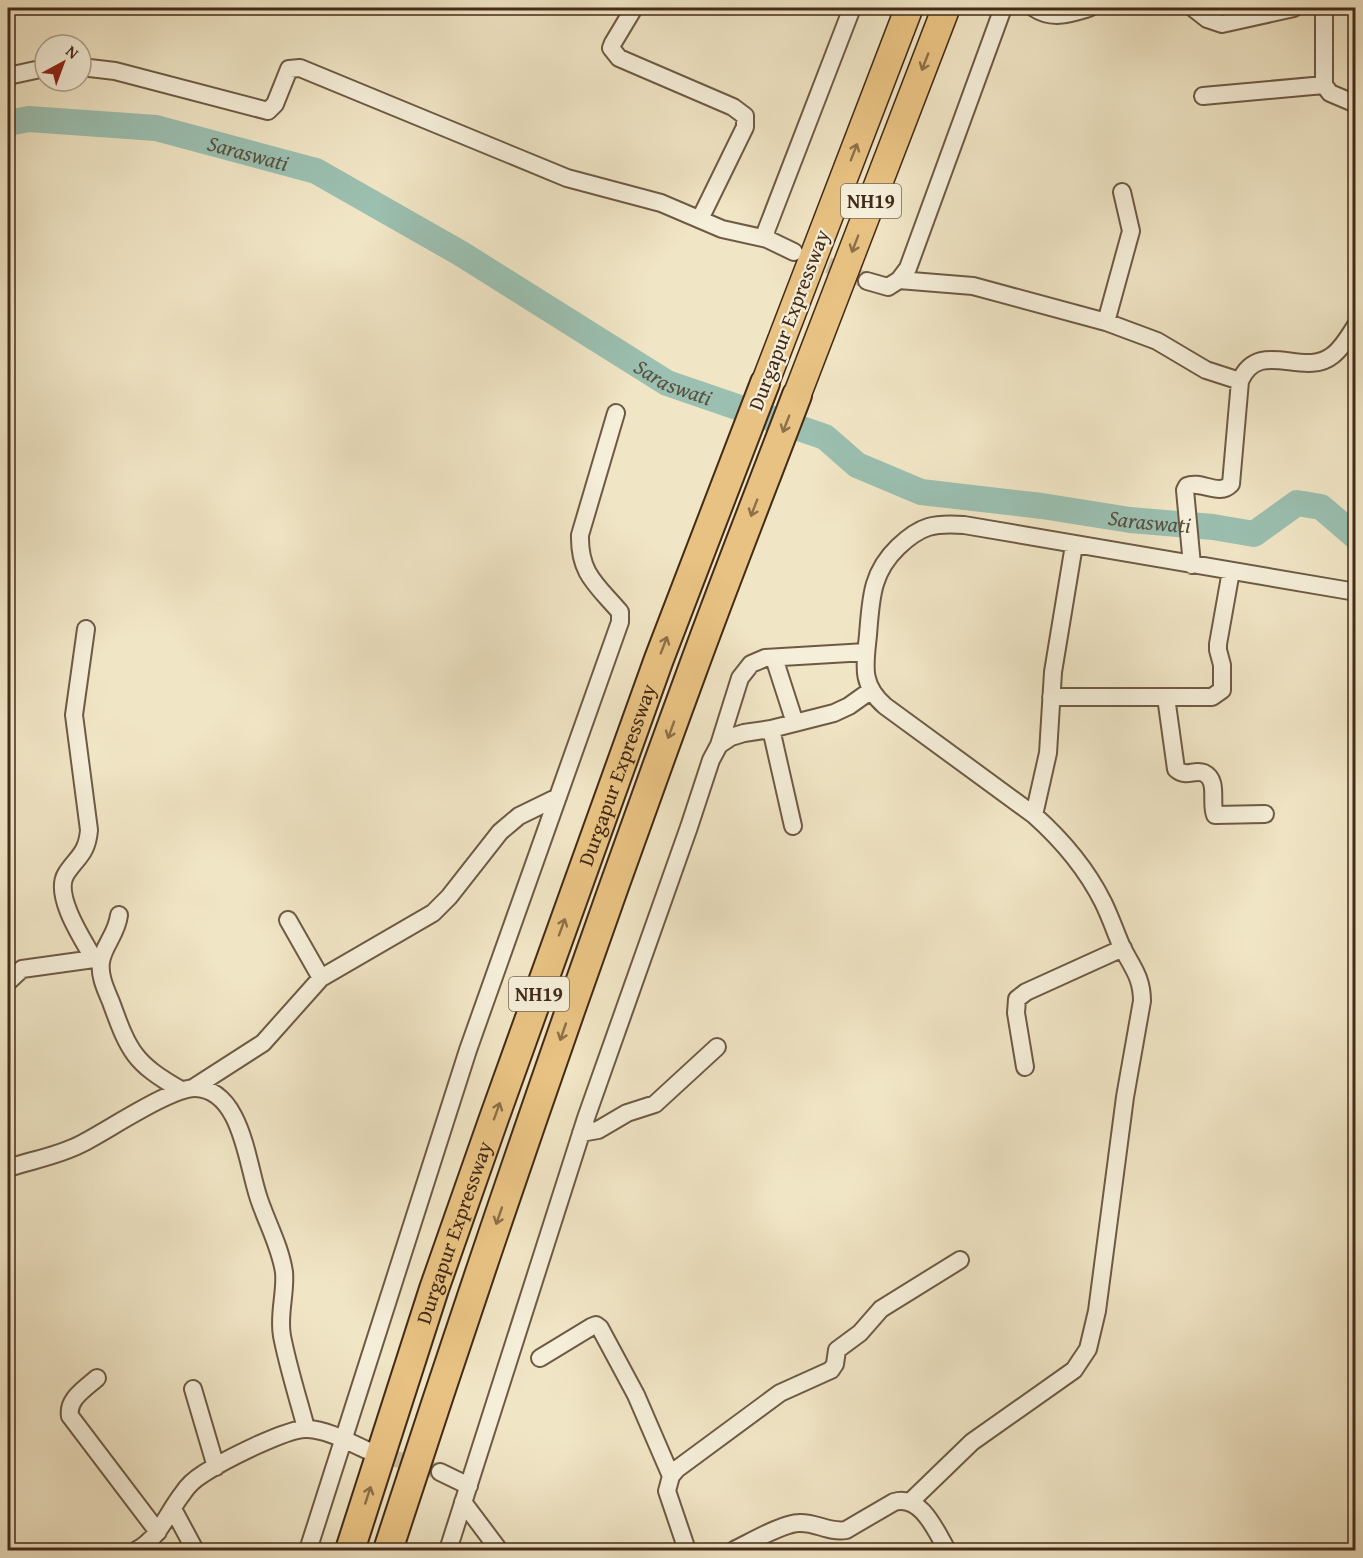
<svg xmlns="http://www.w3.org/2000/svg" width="1363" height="1558" font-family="'Gentium Book Plus',serif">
  <rect width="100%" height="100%" fill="#f0e5c5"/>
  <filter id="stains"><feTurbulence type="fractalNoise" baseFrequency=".00333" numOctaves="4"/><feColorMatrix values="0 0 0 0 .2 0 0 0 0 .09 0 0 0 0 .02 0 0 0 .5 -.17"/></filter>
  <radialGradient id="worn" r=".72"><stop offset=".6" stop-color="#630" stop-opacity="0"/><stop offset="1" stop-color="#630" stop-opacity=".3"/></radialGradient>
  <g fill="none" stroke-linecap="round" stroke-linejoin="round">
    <path stroke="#9bbfb0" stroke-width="26" id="s1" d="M8,123L29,119L156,128L316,171L460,253L667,383L825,437L857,465L921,492L1042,506L1130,520L1213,527L1254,534L1297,503L1321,507L1356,537"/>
    <path stroke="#cdc0a3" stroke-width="16" stroke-dasharray="16 8" stroke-linecap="butt" d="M806,256L867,281
      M372,1452L440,1472"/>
    <defs>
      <path id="minor" d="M634,8L613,43L611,48L619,58L733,107L745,116V127L700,219
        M1034,8C1052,20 1069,14 1089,8
        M1193,8L1207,19L1222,24L1294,8
        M1324,8V85L1330,93L1356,104
        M81,67L115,71L268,111L275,104L289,69L300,68L567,178L661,203L722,229L767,239
        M8,76L45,68
        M1203,96L1324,85
        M794,252L767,239L766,231L852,8
        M899,280L973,286L1106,322L1157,341L1206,370L1240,381
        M867,281L888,287L899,280L908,268L1003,8
        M1106,322L1131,231L1122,192
        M1192,565L1185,490L1187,486C1201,480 1219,497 1231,484L1240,381C1259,337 1304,379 1333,355C1342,348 1350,335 1356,325
        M86,629L74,715L89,830C87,854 77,857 66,874C53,895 83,940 94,959
        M774,658L795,723
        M1051,697H1212L1222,690V665L1218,650V644L1231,571
        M1166,697L1176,769C1186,778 1194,769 1204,773C1219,780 1210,803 1215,815L1265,814
        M771,729L793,826
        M719,745L740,678L751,664L765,658L866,652
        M1034,815L1048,753L1053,672L1074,545
        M119,915C117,934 103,946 101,962C99,976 106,990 111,1002C129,1052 134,1063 181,1090
        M288,920L321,978
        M8,982L22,969L101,958
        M1025,1067L1016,1013L1017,999L1026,992L1123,948
        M193,1088L263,1043L321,978L433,913L449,897L500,832L519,816L558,797
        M581,1133L598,1130L627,1113L655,1104L717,1047
        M8,1168C32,1160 58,1156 81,1144C107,1131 170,1088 195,1088C242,1089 247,1165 259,1199C267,1223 280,1246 284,1272C286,1293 278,1315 282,1336C288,1367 298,1398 306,1428
        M540,1358L591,1327L596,1325L600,1328L636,1395L671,1476
        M97,1378C86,1388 67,1399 70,1416L158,1532
        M193,1389L216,1467
        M440,1472L469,1486
        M463,1502L499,1550
        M910,1502L972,1442L1074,1370L1088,1349L1097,1311L1125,1097L1142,1001C1142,976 1131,966 1121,945C1115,931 1110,916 1103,902C1086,868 1062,840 1034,815L885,706C860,684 865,665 868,635C871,599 871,573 898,547C921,525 934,523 964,525L1356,592
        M173,1509L195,1550
        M137,1550C160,1537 167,1513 183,1493C188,1485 195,1479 203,1474C221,1462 288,1427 308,1429C329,1430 350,1443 369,1451
        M308,1550L468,1050L620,622V612C597,585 579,574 580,535L616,413
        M448,1550L586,1118L689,827L711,760L719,745L731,737L744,733L771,729L834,713L849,706L870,691
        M687,1550L667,1491L671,1476L677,1469L780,1393L831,1370L835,1364L837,1350L860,1333L881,1309L960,1260
        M734,1550C749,1543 783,1523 799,1523C816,1522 829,1533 846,1530L894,1502C921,1494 936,1531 947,1550"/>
      <path id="primary" d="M765,383L909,8
        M797,395L946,8"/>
      <g id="trunk">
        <path id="s2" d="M350,1550L434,1289L493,1121L659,659L765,383"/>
        <path d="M388,1550C484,1255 585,962 692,671C726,578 762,487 797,395"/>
      </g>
    </defs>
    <use href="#minor" stroke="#6e5a44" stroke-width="20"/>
    <use href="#primary" stroke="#432b19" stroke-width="30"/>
    <use href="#trunk" stroke="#432b19" stroke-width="32"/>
    <use href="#minor" stroke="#f5eed9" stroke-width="16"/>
    <use href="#primary" stroke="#e8c282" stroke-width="27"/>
    <use href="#trunk" stroke="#e8c282" stroke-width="28"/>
  </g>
  <defs><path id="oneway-shaft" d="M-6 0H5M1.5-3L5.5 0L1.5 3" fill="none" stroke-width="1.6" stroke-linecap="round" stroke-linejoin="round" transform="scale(1.5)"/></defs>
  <g stroke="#8d6f48">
    <use href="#oneway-shaft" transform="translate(925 62) rotate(111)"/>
    <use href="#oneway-shaft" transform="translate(854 152) rotate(-69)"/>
    <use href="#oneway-shaft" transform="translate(855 244) rotate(111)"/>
    <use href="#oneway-shaft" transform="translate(786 424) rotate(111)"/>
    <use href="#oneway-shaft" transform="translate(754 508) rotate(111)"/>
    <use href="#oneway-shaft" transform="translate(664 645) rotate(-69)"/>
    <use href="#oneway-shaft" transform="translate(671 730) rotate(110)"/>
    <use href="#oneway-shaft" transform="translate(562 927) rotate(-70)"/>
    <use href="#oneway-shaft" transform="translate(563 1032) rotate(109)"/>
    <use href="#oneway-shaft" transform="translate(497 1111) rotate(-70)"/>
    <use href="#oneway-shaft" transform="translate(499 1216) rotate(109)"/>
    <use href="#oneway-shaft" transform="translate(368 1495) rotate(-72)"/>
  </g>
  <g text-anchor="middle" stroke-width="4.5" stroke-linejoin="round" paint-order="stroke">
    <g fill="#f5eed9" stroke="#786653" stroke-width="1.5">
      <rect x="841" y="184" width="60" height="34" rx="4.5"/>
      <rect x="509" y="977" width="60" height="34" rx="4.5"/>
    </g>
    <g font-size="20" font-weight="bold" fill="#432b19">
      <text x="871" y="208">NH19</text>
      <text x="539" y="1001">NH19</text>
    </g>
    <g font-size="21" fill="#432b19" stroke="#f5eed9">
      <text transform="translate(789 320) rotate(-69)" y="7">Durgapur Expressway</text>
      <text dy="7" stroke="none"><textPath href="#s2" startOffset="820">Durgapur Expressway</textPath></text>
      <text dy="7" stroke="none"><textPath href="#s2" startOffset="334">Durgapur Expressway</textPath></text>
    </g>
    <g font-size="22" font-style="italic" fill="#59503f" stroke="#f5eed9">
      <text dy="8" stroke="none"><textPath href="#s1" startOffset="244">Saraswati</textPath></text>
      <text dy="8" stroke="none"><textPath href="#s1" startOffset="730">Saraswati</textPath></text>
      <text dy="8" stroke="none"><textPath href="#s1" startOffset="1234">Saraswati</textPath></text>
    </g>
  </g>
  <rect width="1363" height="1558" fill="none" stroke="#f0e5c5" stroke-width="30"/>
  <rect x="9" y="9" width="1345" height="1540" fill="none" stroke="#432b19" stroke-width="3"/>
  <rect x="15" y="15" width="1333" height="1528" fill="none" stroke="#432b19" stroke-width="1.5"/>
  <g transform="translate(63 63) rotate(41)"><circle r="28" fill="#f5eed9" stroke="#aea08c" stroke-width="1.5"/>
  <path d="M0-4.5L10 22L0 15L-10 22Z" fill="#8f2418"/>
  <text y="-9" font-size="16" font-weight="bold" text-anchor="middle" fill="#432b19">N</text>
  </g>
  <rect width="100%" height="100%" filter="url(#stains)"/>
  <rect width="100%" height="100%" fill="url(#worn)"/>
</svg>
